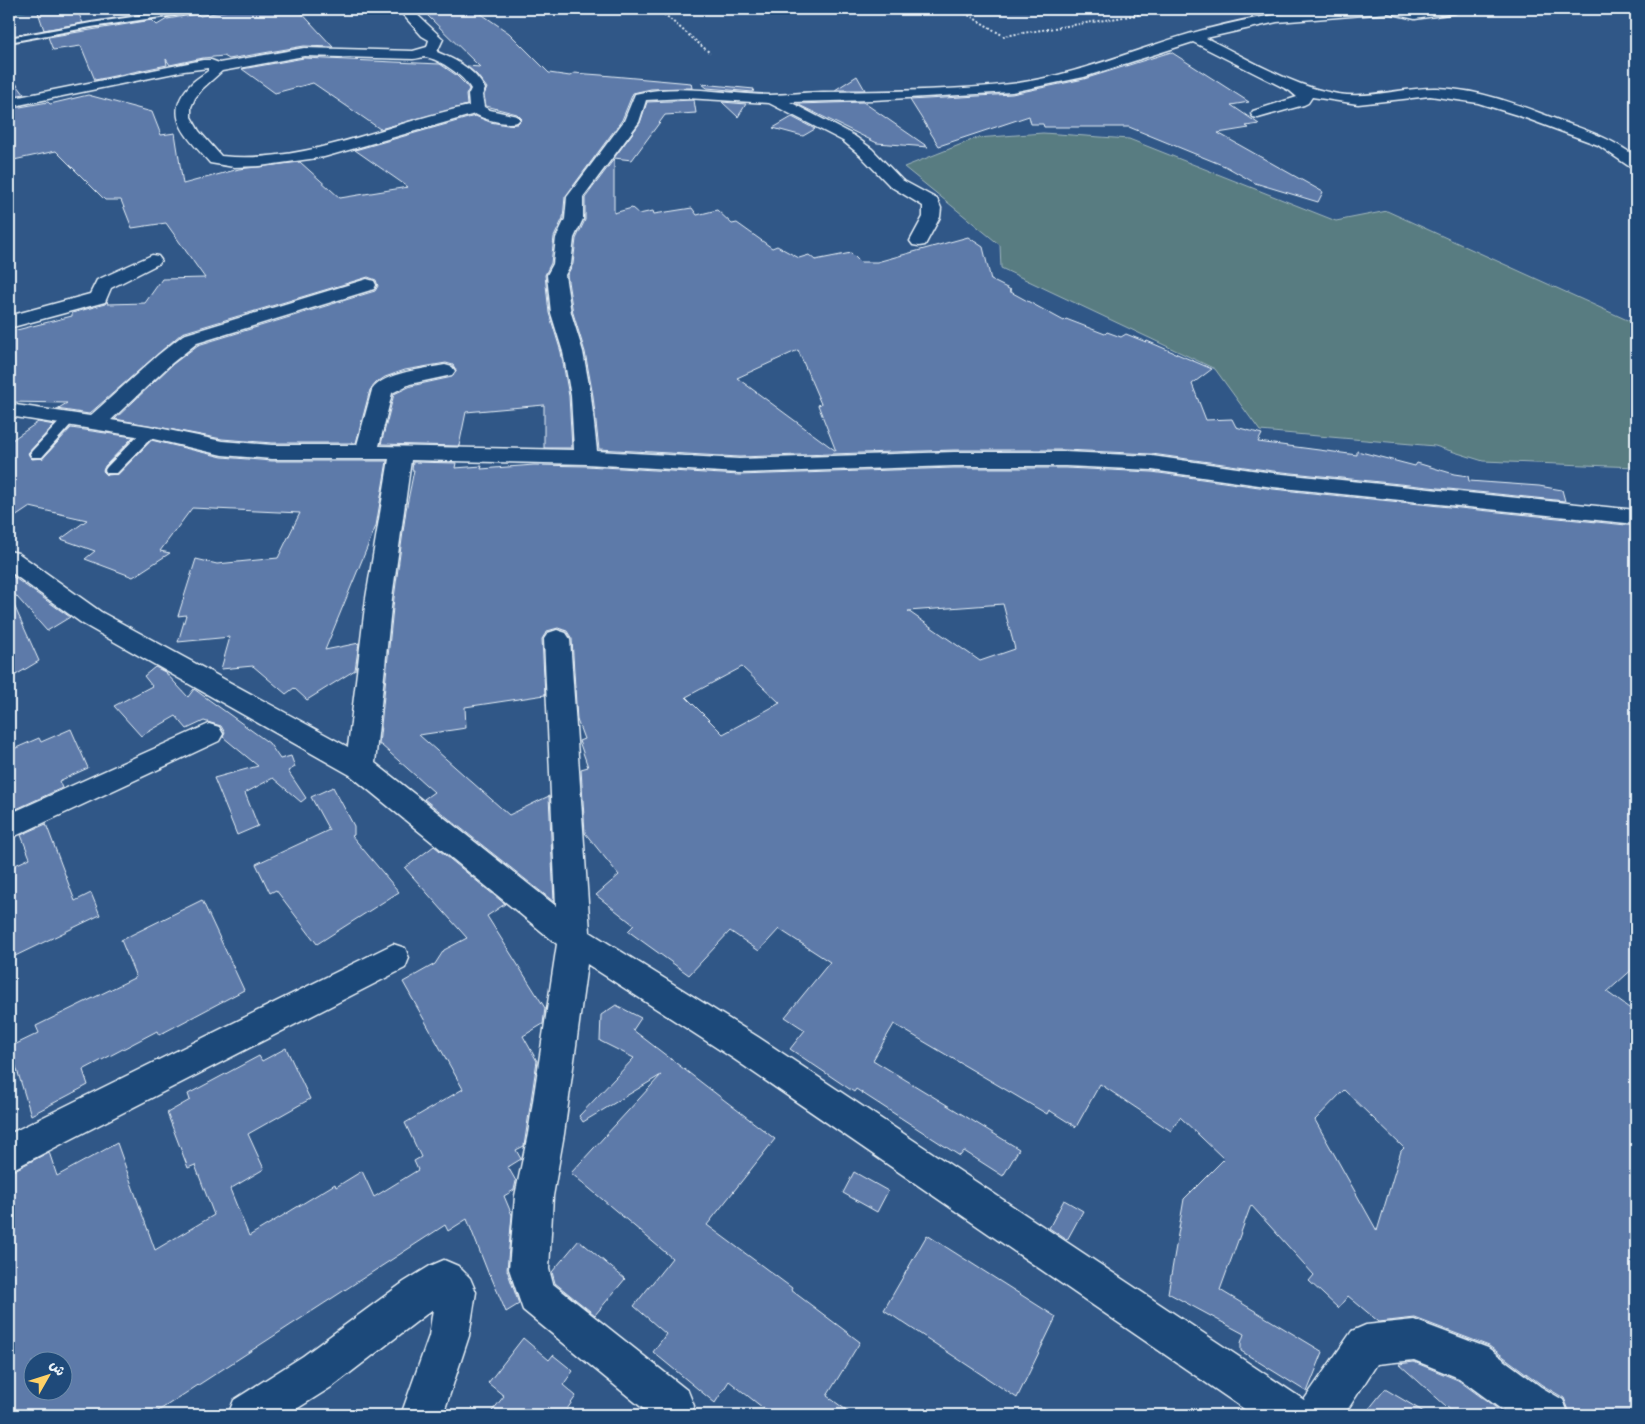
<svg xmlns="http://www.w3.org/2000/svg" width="1645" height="1424" font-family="Delius,'Playpen Sans Arabic',sans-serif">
  <rect width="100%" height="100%" fill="#305787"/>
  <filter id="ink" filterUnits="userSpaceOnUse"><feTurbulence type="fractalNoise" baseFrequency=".02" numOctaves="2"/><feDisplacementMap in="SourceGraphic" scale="10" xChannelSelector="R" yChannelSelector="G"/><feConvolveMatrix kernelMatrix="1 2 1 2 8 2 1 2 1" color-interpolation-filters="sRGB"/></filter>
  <g filter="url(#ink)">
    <path fill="#587c81" stroke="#a0b6bc" d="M1043,133L1129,139L1336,221L1387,211L1636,324V467L1483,461L1435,446L1260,431L1215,369L1001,268L1000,245L904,167L977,138Z"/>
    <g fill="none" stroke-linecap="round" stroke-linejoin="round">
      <path fill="#3f7798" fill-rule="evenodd" d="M9,9H28L26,12L9,15Z"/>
    </g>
    <path fill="#5d7aa9" stroke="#e8f1f8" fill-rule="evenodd" d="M56,9H71L73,13L78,12L83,23L44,30L38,12Z
      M234,9H298L333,47L304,46L229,59L224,56L203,58L170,65L166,59L167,65L95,80L81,46L53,50L48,37L152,20L157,25L167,19L198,14L200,16Z
      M427,9H478L480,13L509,33L549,73L570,76L574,73L601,75L691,83L692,88L651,89L633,93L622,120L565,197L563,218L554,237L551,263L545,275L549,313L561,352L569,396L572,448H544V405L466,412L459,446L381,444L394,394L411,386L452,377L456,370L453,365L446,363L405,370L385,377L376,383L370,390L356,443H272L222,439L115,419L173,364L198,345L375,291L378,286L376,280L368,277L182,333L89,414L57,409L67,403L9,402V332L72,316V313L105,304L107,301L108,304L145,303L162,279L205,278L166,223L132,228L121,200H105L56,151L9,161V109L48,102L50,104L88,95L152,112L161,135L175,133L183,184L239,169L300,162L340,198L408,187L355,150L475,116L490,122L507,125L517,124L522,119L517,114L486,106L484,95L487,88L477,75L467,66L480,67L426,14L431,13Z
      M1171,52L1249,102L1231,105L1259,124L1246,126L1249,128L1218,133L1323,192L1318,202L1255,183L1227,167L1129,127H1044L1043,124H1031L1029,116L939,146L910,100L1012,94L1084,79Z
      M304,58L440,64L456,75L466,85L469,89L466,95L467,105L380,129L313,83L275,93L242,69Z
      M9,74L24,94L9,97Z
      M857,76L865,90H835Z
      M702,84L754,89L753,92L707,88Z
      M694,100L696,113L665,115L632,160L614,158L640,123L647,102Z
      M722,102L746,104L738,117Z
      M863,102L928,147L877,143L797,104Z
      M792,117L815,129L803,136L773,128Z
      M614,159V213L632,208L639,214L653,211L654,214L692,208L697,215L717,210L732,224L737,223L772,248L777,246L799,258L809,255L815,260L851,253L860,262H877L968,237L983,247L991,280L1011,290L1009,291L1064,321L1066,319L1105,334L1107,332L1121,337L1126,334L1146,342L1147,341L1212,369L1192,384L1206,420L1232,419L1236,427L1262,434L1258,442L1357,455V451L1415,466L1417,463L1454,474L1468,476L1469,481L1539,486L1562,490L1565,501L1273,471L1152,454L1065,450H954L739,457L599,449L593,396L585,352L573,313L567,275L573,264L576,239L585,220V198ZM798,350L821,404L818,405L836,451L737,378Z
      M38,422L54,425L28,453L32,459L43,458L71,428L133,437L105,466L103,471L107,475L118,474L151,440L222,457L272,461H387L376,526L325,650L359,643L355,670L307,700L294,688L286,694L253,666L221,669L230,637L178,642L186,615L178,616L196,559L217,564L278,558L300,513L192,508L160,551L170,553L133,577L85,559L95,551L61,539L87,520L30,507L9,521V442Z
      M413,462L456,463L455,468L482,466L481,469L534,465L586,466L739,475L954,468H1065L1152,472L1273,489L1636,526V966L1607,992L1636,1013V1415H1571L1564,1398L1542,1385L1489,1346L1415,1318L1379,1322L1348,1296L1338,1308L1309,1281L1314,1275L1251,1205L1220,1290L1323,1352L1307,1392L1241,1351V1343L1244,1334L1168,1293L1184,1199L1224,1159L1180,1117L1171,1131L1100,1084L1076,1127L1049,1110L1047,1114L894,1024L873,1060L1019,1149L1003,1176L964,1151L960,1156L856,1089L854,1092L790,1049L805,1030L785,1017L830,962L779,929L759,951L730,931L689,975L628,931L634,925L596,895L619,875L585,833L581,769L588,767L579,741L584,739L577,720L572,639L567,631L558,628L547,631L542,639L545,695L465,707L466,728L419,735L509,815L549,796L554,902L424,799L434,792L381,745H379L394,598L406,510L414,470H412ZM1003,604L1015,649L980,661L908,611ZM742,667L780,703L723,734L686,697ZM1344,1090L1404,1148L1401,1151L1377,1231L1315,1120Z
      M9,574L12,576L70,617L47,631L9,588Z
      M9,594L39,661L9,679Z
      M155,667L165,672L188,697L194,689L269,743L280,759L291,756L295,767L288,771L306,798L301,802L273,778L245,793L258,826L237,835L214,778L258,766L223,737L225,733L221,726L204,721L187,729L176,716L141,736L114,706L152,686L144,676Z
      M71,729L88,768L59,781L62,788L12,811L9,804V751L39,738L41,742Z
      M333,787L354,826V835L352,836L399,892L317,944L276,890L270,893L256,864L329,830L311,797Z
      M46,824L75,901L91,893L100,915L9,959V868L30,858L21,835Z
      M434,846L505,904L487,916L545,1008L543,1024L523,1036L537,1061L524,1146L516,1150L521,1159L508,1167L516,1181L514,1190L504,1196L512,1215L507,1270L519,1304L506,1312L490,1274L489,1275L467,1219L448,1231L445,1225L152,1415H9V1173L49,1152L57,1176L117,1143L155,1250L214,1215L195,1165L188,1168L167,1113L190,1100L188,1094L259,1056L262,1061L286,1048L310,1099L248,1134L264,1169L230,1189L249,1236L335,1184L336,1187L362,1171L374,1197L418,1170L414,1161L421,1157L405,1123L463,1089L403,982L435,964L444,950L467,938L405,868ZM32,1362H62V1392H32Z
      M202,900L244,990L159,1035L157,1031L83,1070L88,1085L31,1115L10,1047L39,1033L36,1026L136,977L121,940Z
      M616,1005L641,1018L633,1030L775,1139L707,1225L792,1288L791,1290L860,1342L827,1396L853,1415H772L729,1381L715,1403L653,1352L666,1334L634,1306L672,1258L571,1173L661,1075L583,1122L579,1116L634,1058L600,1041L601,1015Z
      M854,1172L888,1191L877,1212L843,1193Z
      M1064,1200L1083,1211L1067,1240L1049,1228Z
      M927,1235L1056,1317L1017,1398L884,1310Z
      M579,1240L625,1279L595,1315L555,1283L552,1272Z
      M523,1338L549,1360L553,1355L573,1371L563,1385L576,1396L563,1415H489L504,1396L488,1383Z
      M1414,1362L1458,1380L1506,1415H1456L1399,1364Z
      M1385,1389L1429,1415H1364Z"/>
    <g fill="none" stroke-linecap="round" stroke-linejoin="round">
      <defs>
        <path id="lane" d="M188,9H206L202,11L91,27L9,42V38L91,23Z
          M69,415L73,416L75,419L73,422L42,457H32L30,454L32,451L65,416Z
          M149,428L154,429L155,432L154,435L117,473H107L105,470L107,467L144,429Z"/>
        <path id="street" d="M398,9H411L443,39L437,52C458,61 474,69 485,89L482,95L484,107L490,110L517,116L520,119L517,122C505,125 486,120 475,114L324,157L260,166L234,167L210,163C188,137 159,115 193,82C197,78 203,75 208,71V68L184,71L9,107V99L203,60H211L219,63L304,48L413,51L427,47L429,40L422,36ZM304,56L413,59C417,59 422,57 425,57C440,59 464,76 471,89L468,95L469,106C388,123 305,165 221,156L199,131L191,117V107L195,98L202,89L222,71Z
          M1329,9H1404C1422,13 1443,8 1461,9L1455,13L1415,19L1388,13L1277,22L1206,38C1249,59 1291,86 1338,94C1372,99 1403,87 1437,88C1479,89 1522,106 1561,121C1588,131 1613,139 1636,157V169L1630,167L1598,145L1517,115L1478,103L1430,96L1358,104L1312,97L1308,103L1304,105L1258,118L1253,117L1251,114L1253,111L1297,97L1290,91L1193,42L1084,77L1012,92L873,100L790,102L853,135L872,149L902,180L937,199L941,208L940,217L925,245L919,246L913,245L910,241L923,217V206L890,186L860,155L843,141L769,103L686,98L646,100L639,122L583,197V219L574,238L571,264L565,275L571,313L583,352L591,396L597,451L739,459L954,452H1065L1152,456L1273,473L1636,510V524L1273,487L1152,470L1065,466H954L739,473L586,464L411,460L392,598L375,763L556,906L544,639L548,633L557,630L566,633L570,639L590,932L758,1037L1304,1400L1352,1331L1366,1325L1414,1320L1488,1348L1541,1387L1563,1400L1569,1415H1509L1459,1378L1414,1360L1377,1364L1344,1415H1253L734,1059L587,964L564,1134L553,1196L549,1269L553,1284L688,1391L694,1406L690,1415H651L523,1310L509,1269L515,1196L528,1134L557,944L350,775L83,624L9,571V551L18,553L101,612L348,747L366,598L389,459H272L222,455L149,438L9,416V404L90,416L158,355L183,335L367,279L374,281L376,285L374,289L197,343L172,363L111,420L149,426L222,441L272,445H357L372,390C384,372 425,369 445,365L452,367L455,371L452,375L410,384L392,393L379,446L574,450L571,396L563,352L551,313L547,275L553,264L556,238L565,219L567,197L624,121L635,94C679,83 725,94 770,95C787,95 805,92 823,92C885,91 949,91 1011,84C1077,76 1140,47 1203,30C1244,19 1287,11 1329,9Z
          M152,255L158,256L161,260L158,264L111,288L105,302L9,328V316L90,294L97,280Z
          M209,724L219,727L223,734L219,741L9,839V814Z
          M393,944L405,948L409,958L405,968L9,1171V1134Z
          M444,1260L458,1266L470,1278L476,1292L469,1336L443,1415H401L429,1336L433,1309L333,1386L287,1415H228L234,1400L303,1356L404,1282L430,1266Z"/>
      </defs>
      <use href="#lane" stroke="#e8f1f8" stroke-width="4"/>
      <use href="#street" stroke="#e8f1f8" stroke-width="3"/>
      <path stroke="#e8f1f8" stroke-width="2" stroke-dasharray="2 2" stroke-linecap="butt" d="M658,9L710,53
        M958,9L1004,36L1174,9"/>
      <use href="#lane" fill="#1f4a7a" fill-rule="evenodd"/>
      <use href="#street" fill="#1f4a7a" fill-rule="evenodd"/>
    </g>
  </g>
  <rect width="1645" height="1424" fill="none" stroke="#1f4a7a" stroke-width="30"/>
  <rect x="15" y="15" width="1615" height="1394" fill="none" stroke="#e8f1f8" stroke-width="2" filter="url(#ink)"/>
  <g transform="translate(48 1376) rotate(51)"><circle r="24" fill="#1f4a7a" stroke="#6f8dac"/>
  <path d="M0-4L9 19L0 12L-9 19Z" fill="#ffd166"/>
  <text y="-8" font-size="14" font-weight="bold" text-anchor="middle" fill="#e8f1f8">ش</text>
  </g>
</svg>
